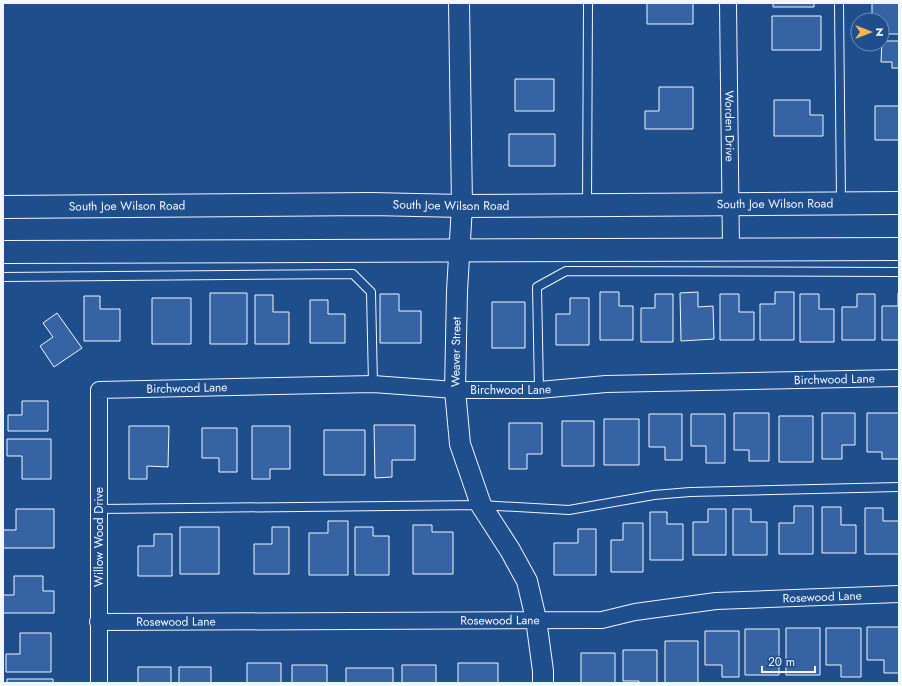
<svg xmlns="http://www.w3.org/2000/svg" width="902" height="686" font-family="Jost,sans-serif">
  <rect width="100%" height="100%" fill="#1f4e8c"/>
  <path fill="#3563a3" stroke="#f2f6ff" d="M647,3H693V24H647Z
    M773,3H814V7H773Z
    M872,3H899V34H882V20H872Z
    M772,16H821V50H772Z
    M882,41H899V68H892V62H881Z
    M515,79H554V111H515Z
    M659,87H693V129H645V111H659Z
    M774,100H810V115H823V136H774Z
    M875,106H899V140H875Z
    M509,134H555V166H509Z
    M600,292H619V306H633V340H600Z
    M698,292V307L713,306L714,339L681,341L680,293Z
    M775,292H794V340H760V304H775Z
    M210,293H247V344H210Z
    M898,293H899V340H882V306H898Z
    M380,294H399V311H421V343H380Z
    M655,294H673V342H641V308H655Z
    M720,294H739V312H754V340H720Z
    M800,294H819V309H834V342H800Z
    M857,294H875V340H842V307H857Z
    M255,295H273V312H289V344H255Z
    M84,296H100V309H120V341H84Z
    M152,298H191V344H152Z
    M570,298H589V345H556V314H570Z
    M310,300H328V314H345V343H310Z
    M492,302H525V348H492Z
    M57,313L82,348L54,367L40,346L53,337L43,323Z
    M22,401H48V431H8V415H22Z
    M734,413H769V461H749V450H734Z
    M822,413H855V445H842V459H822Z
    M867,413H899V459H882V452H867Z
    M649,414H682V460H665V447H649Z
    M691,414H725V463H706V446H691Z
    M779,416H813V462H779Z
    M604,419H639V465H604Z
    M562,421H594V466H562Z
    M509,423H542V454H527V469H509Z
    M374,425H415V460H392V477L375,478Z
    M129,426H169L168,467L147,466V479H129Z
    M252,426H290V469H270V479H252Z
    M202,428H237V472H219V458H202Z
    M324,430H365V475H324Z
    M7,439H51V479H22V456H7Z
    M794,506H813V554H779V523H794Z
    M822,507H841V525H856V553H822Z
    M865,508H883V521H899V554H865Z
    M16,509H54V548H3V530H16Z
    M708,509H726V555H693V522H708Z
    M733,509H751V522H767V555H733Z
    M650,512H667V524H683V560H650Z
    M328,521H348V575H309V533H328Z
    M623,523H643V572H611V540H623Z
    M413,525H432V532H453V574H413Z
    M180,527H219V574H180Z
    M272,527H289V574H254V544H272Z
    M355,527H373V536H389V575H355Z
    M578,529H596V575H554V543H578Z
    M154,534H172V576H138V546H154Z
    M14,576H43V591H54V613H3V595H14Z
    M867,627H899V673H884V660H867Z
    M786,628H820V675H786Z
    M826,628H861V677H841V665H826Z
    M745,629H779V675H745Z
    M705,631H739V677H722V665H705Z
    M20,633H51V672H6V654H20Z
    M665,641H698V683H665Z
    M623,650H657V683H639V681H623Z
    M581,653H615V683H581Z
    M247,663H281V683H247Z
    M458,663H498V683H458Z
    M292,665H327V683H292Z
    M402,665H436V683H402Z
    M138,667H171V683H138Z
    M179,667H211V683H179Z
    M346,668H393V683H346Z
    M7,679H53V683H7Z"/>
  <g fill="none" stroke-linecap="round" stroke-linejoin="round">
    <defs>
      <path id="service" d="M839,3L841,202
        M587,204L588,3
        M3,277L353,274L371,292L373,384
        M539,390L537,287L566,271L899,272
        M99,509L481,505L569,510L654,495L690,492L899,487"/>
      <g id="minor">
        <path id="s1" d="M728,3L731,249"/>
        <path id="s2" d="M98,622L602,620L635,612L716,601L899,594"/>
        <path id="s3" d="M99,683V390L373,384L455,390H539L606,384L899,378"/>
      </g>
      <path id="tertiary" d="M459,3L462,206L457,291L455,390L460,444L481,505L510,550L527,581L536,619L543,671V683"/>
      <g id="secondary">
        <path id="s4" d="M3,207L371,204L462,206L899,203"/>
        <path d="M3,252L899,249"/>
      </g>
    </defs>
    <use href="#service" stroke="#f2f6ff" stroke-width="10"/>
    <use href="#minor" stroke="#f2f6ff" stroke-width="18"/>
    <use href="#tertiary" stroke="#f2f6ff" stroke-width="22"/>
    <use href="#secondary" stroke="#f2f6ff" stroke-width="24"/>
    <use href="#service" stroke="#1f4e8c" stroke-width="8"/>
    <use href="#minor" stroke="#1f4e8c" stroke-width="16"/>
    <use href="#tertiary" stroke="#1f4e8c" stroke-width="20"/>
    <use href="#secondary" stroke="#1f4e8c" stroke-width="22"/>
  </g>
  <g text-anchor="middle" stroke-width="3" stroke-linejoin="round" paint-order="stroke">
    <g font-size="12" fill="#f2f6ff" stroke="#1f4e8c">
      <text dy="4" stroke="none"><textPath href="#s1" startOffset="123">Worden Drive</textPath></text>
      <text dy="4" stroke="none"><textPath href="#s4" startOffset="772">South Joe Wilson Road</textPath></text>
      <text dy="4" stroke="none"><textPath href="#s4" startOffset="448">South Joe Wilson Road</textPath></text>
      <text dy="4" stroke="none"><textPath href="#s4" startOffset="124">South Joe Wilson Road</textPath></text>
      <text transform="translate(456 352) rotate(-89)" y="4">Weaver Street</text>
      <text dy="4" stroke="none"><textPath href="#s3" startOffset="1029">Birchwood Lane</textPath></text>
      <text dy="4" stroke="none"><textPath href="#s3" startOffset="381">Birchwood Lane</textPath></text>
      <text dy="4" stroke="none"><textPath href="#s3" startOffset="705">Birchwood Lane</textPath></text>
      <text transform="translate(99 537) rotate(-90)" y="4">Willow Wood Drive</text>
      <text dy="4" stroke="none"><textPath href="#s2" startOffset="726">Rosewood Lane</textPath></text>
      <text dy="4" stroke="none"><textPath href="#s2" startOffset="402">Rosewood Lane</textPath></text>
      <text dy="4" stroke="none"><textPath href="#s2" startOffset="78">Rosewood Lane</textPath></text>
    </g>
  </g>
  <rect width="902" height="686" fill="none" stroke="#f2f6ff" stroke-width="8"/>
  <g transform="translate(870 32) rotate(90)"><circle r="19" fill="#1f4e8c" stroke="#7391ba"/>
  <path d="M0-3L7 15L0 10L-7 15Z" fill="#ffb74d"/>
  <text y="-6" font-size="11" font-weight="bold" text-anchor="middle" fill="#f2f6ff">N</text>
  </g>
  <path d="M762 666v6h53v-6" fill="none" stroke="#f2f6ff" stroke-width="2"/>
  <text x="768" y="666" font-size="12" fill="#f2f6ff" stroke="#1f4e8c" stroke-width="3" paint-order="stroke">20 m</text>
</svg>
